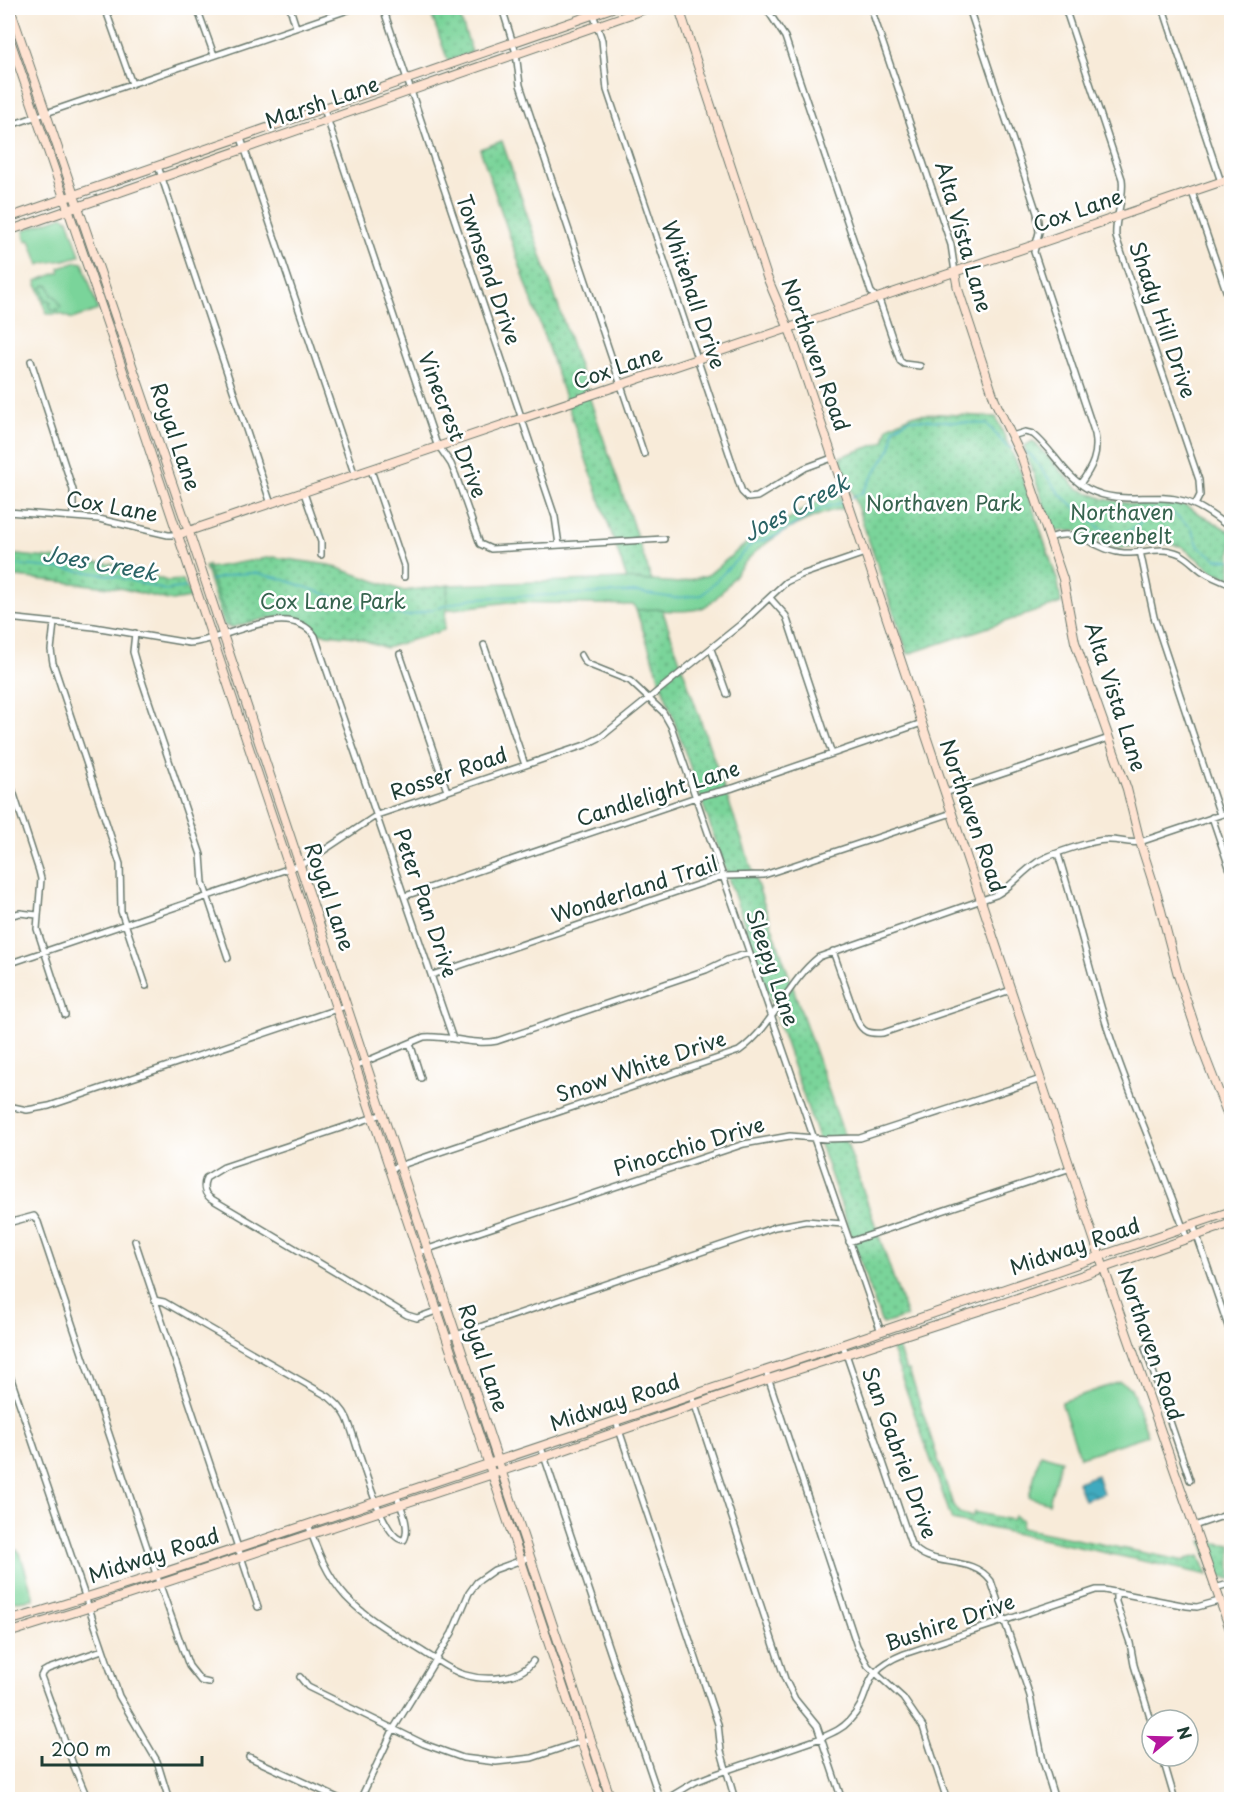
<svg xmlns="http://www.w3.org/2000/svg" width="1239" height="1807" font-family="'Playpen Sans',sans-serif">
  <defs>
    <pattern id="park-dots" width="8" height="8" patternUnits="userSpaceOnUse" patternTransform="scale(1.5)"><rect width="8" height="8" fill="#7ad49a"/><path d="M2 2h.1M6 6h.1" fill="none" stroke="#63ad7e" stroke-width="1.8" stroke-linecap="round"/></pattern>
    <pattern id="water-waves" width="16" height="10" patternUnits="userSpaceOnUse" patternTransform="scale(1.5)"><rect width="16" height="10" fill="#3faabf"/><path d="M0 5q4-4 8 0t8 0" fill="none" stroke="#348c9c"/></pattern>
  </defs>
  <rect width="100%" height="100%" fill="#fff"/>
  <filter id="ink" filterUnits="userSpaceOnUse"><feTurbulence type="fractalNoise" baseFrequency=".0167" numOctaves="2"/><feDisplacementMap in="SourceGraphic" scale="12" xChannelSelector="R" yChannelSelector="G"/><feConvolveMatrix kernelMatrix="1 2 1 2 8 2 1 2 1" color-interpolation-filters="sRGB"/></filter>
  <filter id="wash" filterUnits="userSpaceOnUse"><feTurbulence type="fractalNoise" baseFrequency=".008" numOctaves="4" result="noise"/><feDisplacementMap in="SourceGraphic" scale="24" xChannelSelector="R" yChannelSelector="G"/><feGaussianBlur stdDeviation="1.35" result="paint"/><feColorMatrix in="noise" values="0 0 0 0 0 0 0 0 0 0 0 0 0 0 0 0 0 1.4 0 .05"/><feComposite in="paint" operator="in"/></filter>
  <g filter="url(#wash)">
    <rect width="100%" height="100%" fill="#f8ebd9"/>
    <path fill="#7ad49a" stroke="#4c8867" stroke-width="1.5" d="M63,216L68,219L80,255C68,262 52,260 39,265L30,240L26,241L24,230Z
      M77,262L83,263L98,310L72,319L61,314H47L36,281L60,272L59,268Z
      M839,494L844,508C812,514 774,534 751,556C734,572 725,595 704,607C690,614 653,609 636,610L634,605L509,602L446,610L448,585L627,579L679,583L708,575L747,543L780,526L808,506Z
      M208,565L230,628L224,625L205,567Z
      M1120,1382L1131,1388L1148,1435L1080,1457L1061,1402Z
      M1040,1454L1061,1460L1049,1503L1029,1497Z
      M13,1550H17L20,1553L33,1595V1599L9,1602L8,1553Z"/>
    <path fill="url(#park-dots)" stroke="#4c8867" stroke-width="1.5" d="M429,8H457L472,52L448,61Z
      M502,141L652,581L627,579L480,149Z
      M45,285L49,286L52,295L56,297L61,307L58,311L51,310L49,300H45L42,288Z
      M940,414L996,417L1021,473L1058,582L1061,603L908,654L840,457L884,442L888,427L912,415Z
      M1033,441L1077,488L1104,499L1133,504L1171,501L1186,506L1231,532V578L1214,572L1181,546L1165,544L1119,548L1095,540L1078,531H1053L1024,446Z
      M8,554L120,565L167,581L183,580L191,598L172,601L119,588L8,576Z
      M273,557L329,565L404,591L448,585L444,630L386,648L355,637L317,633C300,605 254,621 230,628L208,568Z
      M662,609L907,1317L882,1324L636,610Z
      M897,1345L906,1370H909L953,1505L959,1513L972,1517L974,1512L1012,1520L1014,1516L1022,1520L1021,1528L1185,1561L1186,1559L1200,1556L1208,1575L952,1520L891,1347Z
      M1202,1541L1231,1545V1579L1214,1576Z"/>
    <path fill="url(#water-waves)" stroke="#2f747a" stroke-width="1.5" d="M1097,1475L1103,1493L1084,1500L1077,1482Z"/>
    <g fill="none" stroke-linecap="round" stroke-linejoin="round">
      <path stroke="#3faabf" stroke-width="1.5" d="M1023,452L1031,455L1060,494L1101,529L1120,535L1137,527L1150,511L1171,512L1191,527L1199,547L1217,559L1232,560
        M851,498L862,493L891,448L894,428L909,419L987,424L1006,446L1013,448
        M8,564L66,569L115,576L165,590L187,587
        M211,580L235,574L254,573L279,578L360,606L408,616L473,598L634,592L675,598L702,595L752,544L776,536L822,508L844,502"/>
    </g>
  </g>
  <g filter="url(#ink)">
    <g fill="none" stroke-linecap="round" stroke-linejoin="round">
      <defs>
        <path id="street" d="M105,8L132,84
          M197,8L214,55
          M290,8L296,27
          M383,8L555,517L559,545
          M502,8L516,53L520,85L644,454
          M591,8L602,40L607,90L742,492L748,498L757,497L805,468L832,458
          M766,8L785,37L871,292L880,302L900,361L904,364L920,366
          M871,8L951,245L955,272
          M969,8L1037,213L1039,232L1034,252L1095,434C1099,454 1092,468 1080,484
          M1065,8L1122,179C1125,200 1114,217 1116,237L1199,480L1200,495L1195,505
          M1163,8L1221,182
          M324,109L436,442L451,464L456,476L480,544L491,549L664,539
          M8,126L354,8
          M241,138L355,476
          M158,166L271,504
          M1192,192L1232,308
          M31,361L73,490V516
          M1012,436L1025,432L1033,434C1053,450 1064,476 1088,489C1121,506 1151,492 1184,501C1202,506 1216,518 1232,529
          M371,470L404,566V577
          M304,493L321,542V555
          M8,512L99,519L168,535H177
          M1049,538C1080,526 1095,551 1124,553C1144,554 1160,545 1180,554C1188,558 1194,565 1202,571C1211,577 1221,581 1232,585
          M1140,551L1154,617L1220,815
          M770,598L786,616L832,754
          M8,618L94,627L189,643C225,641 287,599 315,636L453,1039
          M54,623L51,650L53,663L120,864L121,911L146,986
          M135,633L133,652L137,666L201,855L203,883L228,958
          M484,645L525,765
          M711,649L727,694
          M400,654L447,791
          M581,655L585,662L590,665L630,681L663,712L671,726L881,1332
          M8,776L39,871L41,879L37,929L65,1015
          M945,793L1109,738
          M1212,817L1232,876
          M1058,854C1076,912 1090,972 1108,1030C1131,1101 1163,1168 1187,1239
          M405,896L696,797L733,788L922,723
          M8,916L20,913L37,915
          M833,951L857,1020C863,1033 869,1034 883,1033L1011,990
          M8,964L305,863L377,815L585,745L601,737L741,624L786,582L801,575L865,553
          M432,975L723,876L764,875L952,813
          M410,1043L421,1078
          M355,1066L424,1037C449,1035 473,1046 497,1041L706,970L727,960L749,953
          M8,1106L27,1110L49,1106L346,1006
          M383,1114L224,1167L206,1178C203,1186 203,1192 210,1198L407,1315L417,1318L447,1307
          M390,1169L739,1051C774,1026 786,983 819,957L996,895C1011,887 1021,873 1036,863C1047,855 1093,840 1107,840C1118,839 1128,844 1140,842L1232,811
          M8,1223L34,1216L38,1222L156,1574L189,1666L201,1681L209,1683
          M1193,1224L1232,1338
          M135,1241L258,1607
          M849,1242L1071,1168
          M419,1252L744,1144L790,1136L826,1139L860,1138L1041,1079
          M154,1300L164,1302L329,1397C336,1403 343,1409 347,1418C356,1438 381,1542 404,1540C411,1528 401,1507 396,1494
          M447,1338L775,1227L806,1221L843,1224
          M843,1345L911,1544C930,1570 970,1553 991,1581L1030,1696L1043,1761L1055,1800
          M1145,1348L1190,1480
          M8,1370L119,1696L157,1761L169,1800
          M766,1371L857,1646L868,1666L903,1698L923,1727L947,1800
          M692,1396L785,1679L795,1699L817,1726L842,1800
          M616,1421L718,1724L721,1751L735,1800
          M541,1447L660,1800
          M308,1524C317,1550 327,1576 346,1597C368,1620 398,1636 425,1653C437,1660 450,1671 465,1675C485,1681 520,1680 533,1661
          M1194,1526L1232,1513
          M1215,1588L1232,1583
          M1116,1592V1602L1130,1643L1134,1665L1152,1724
          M300,1677L308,1687L424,1744L463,1758L496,1762L532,1758L591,1738
          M1162,1756L1175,1800
          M249,1757L342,1800
          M88,1800L73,1764L41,1676L43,1672L48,1669L102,1650
          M360,1800L394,1728L452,1633L469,1593L477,1582L494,1570L530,1557
          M665,1800L695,1782L710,1776L821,1738C832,1733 842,1729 849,1721C876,1693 856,1673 904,1654L1096,1590H1104L1187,1606L1197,1607L1219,1601"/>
        <path id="secondary" d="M10,8L189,532L611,1800
          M679,8L767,277L791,334L865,553L1100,1257L1232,1635
          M8,34L109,329L601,1800
          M8,218L612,8
          M8,231L648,8
          M955,272L958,289L995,401L1022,458L1063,579L1075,642L1127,789L1140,842L1157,895L1178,975L1204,1054L1232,1126
          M177,535L1232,178
          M8,1621C138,1583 267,1538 396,1495C675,1401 954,1308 1232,1211
          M8,1633L88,1608L544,1457L769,1379L1003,1303L1232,1223"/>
      </defs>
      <use href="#street" stroke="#6b7a6e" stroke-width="8"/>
      <use href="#secondary" stroke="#6b7a6e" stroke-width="10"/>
      <use href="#street" stroke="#fff" stroke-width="5"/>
      <use href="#secondary" stroke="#fee3d2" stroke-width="8"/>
    </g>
  </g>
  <g text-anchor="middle" stroke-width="5" stroke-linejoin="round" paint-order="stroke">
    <g font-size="21" fill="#1f3d34" stroke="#fff">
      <text transform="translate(322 103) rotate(-19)" y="7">Marsh Lane</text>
      <text transform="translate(1078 211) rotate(-19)" y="7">Cox Lane</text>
      <text transform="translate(963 237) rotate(74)" y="7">Alta Vista Lane</text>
      <text transform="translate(488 270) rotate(71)" y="7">Townsend Drive</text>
      <text transform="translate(693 295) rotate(71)" y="7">Whitehall Drive</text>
      <text transform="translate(1162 320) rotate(71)" y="7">Shady Hill Drive</text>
      <text transform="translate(815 355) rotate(70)" y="7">Northaven Road</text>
      <text transform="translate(618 368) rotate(-19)" y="7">Cox Lane</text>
      <text transform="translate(452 425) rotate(69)" y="7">Vinecrest Drive</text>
      <text transform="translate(175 437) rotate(71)" y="7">Royal Lane</text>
      <text transform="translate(112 507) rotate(10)" y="7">Cox Lane</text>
      <text transform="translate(1115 697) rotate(72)" y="7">Alta Vista Lane</text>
      <text transform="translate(449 774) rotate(-19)" y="7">Rosser Road</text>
      <text transform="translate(658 794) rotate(-18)" y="7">Candlelight Lane</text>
      <text transform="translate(972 816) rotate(71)" y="7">Northaven Road</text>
      <text transform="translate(635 890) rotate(-18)" y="7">Wonderland Trail</text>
      <text transform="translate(329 897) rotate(71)" y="7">Royal Lane</text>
      <text transform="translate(425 903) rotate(71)" y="7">Peter Pan Drive</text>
      <text transform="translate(772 968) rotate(71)" y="7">Sleepy Lane</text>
      <text transform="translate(641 1067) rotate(-19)" y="7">Snow White Drive</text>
      <text transform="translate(689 1147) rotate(-17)" y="7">Pinocchio Drive</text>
      <text transform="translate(1075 1247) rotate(-19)" y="7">Midway Road</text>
      <text transform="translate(1150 1344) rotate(71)" y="7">Northaven Road</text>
      <text transform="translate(483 1358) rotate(71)" y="7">Royal Lane</text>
      <text transform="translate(615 1403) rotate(-19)" y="7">Midway Road</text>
      <text transform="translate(899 1453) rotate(70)" y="7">San Gabriel Drive</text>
      <text transform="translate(154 1556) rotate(-18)" y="7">Midway Road</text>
      <text transform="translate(950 1623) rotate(-19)" y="7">Bushire Drive</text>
    </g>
    <g font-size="21" fill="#36634e" stroke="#fff">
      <text x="944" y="511">Northaven Park</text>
      <text x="1122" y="520">Northaven<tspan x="1122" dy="24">Greenbelt</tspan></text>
      <text x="333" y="609">Cox Lane Park</text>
    </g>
    <g font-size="22" font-style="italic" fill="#2a6365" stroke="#fff">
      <text transform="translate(796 508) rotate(-28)" y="8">Joes Creek</text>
      <text transform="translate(100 563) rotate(10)" y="8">Joes Creek</text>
    </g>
  </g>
  <rect width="1239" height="1807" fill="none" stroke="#fff" stroke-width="30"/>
  <g transform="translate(1170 1738) rotate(71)"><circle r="28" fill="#ffffff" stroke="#a5b1ae" stroke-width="1.5"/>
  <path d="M0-4.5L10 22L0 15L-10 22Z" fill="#b5179e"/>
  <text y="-9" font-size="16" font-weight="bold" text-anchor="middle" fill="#1f3d34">N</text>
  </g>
  <path d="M42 1756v9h160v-9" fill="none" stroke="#1f3d34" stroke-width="3"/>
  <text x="51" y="1756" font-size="18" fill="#1f3d34" stroke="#ffffff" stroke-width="4.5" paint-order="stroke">200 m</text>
</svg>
